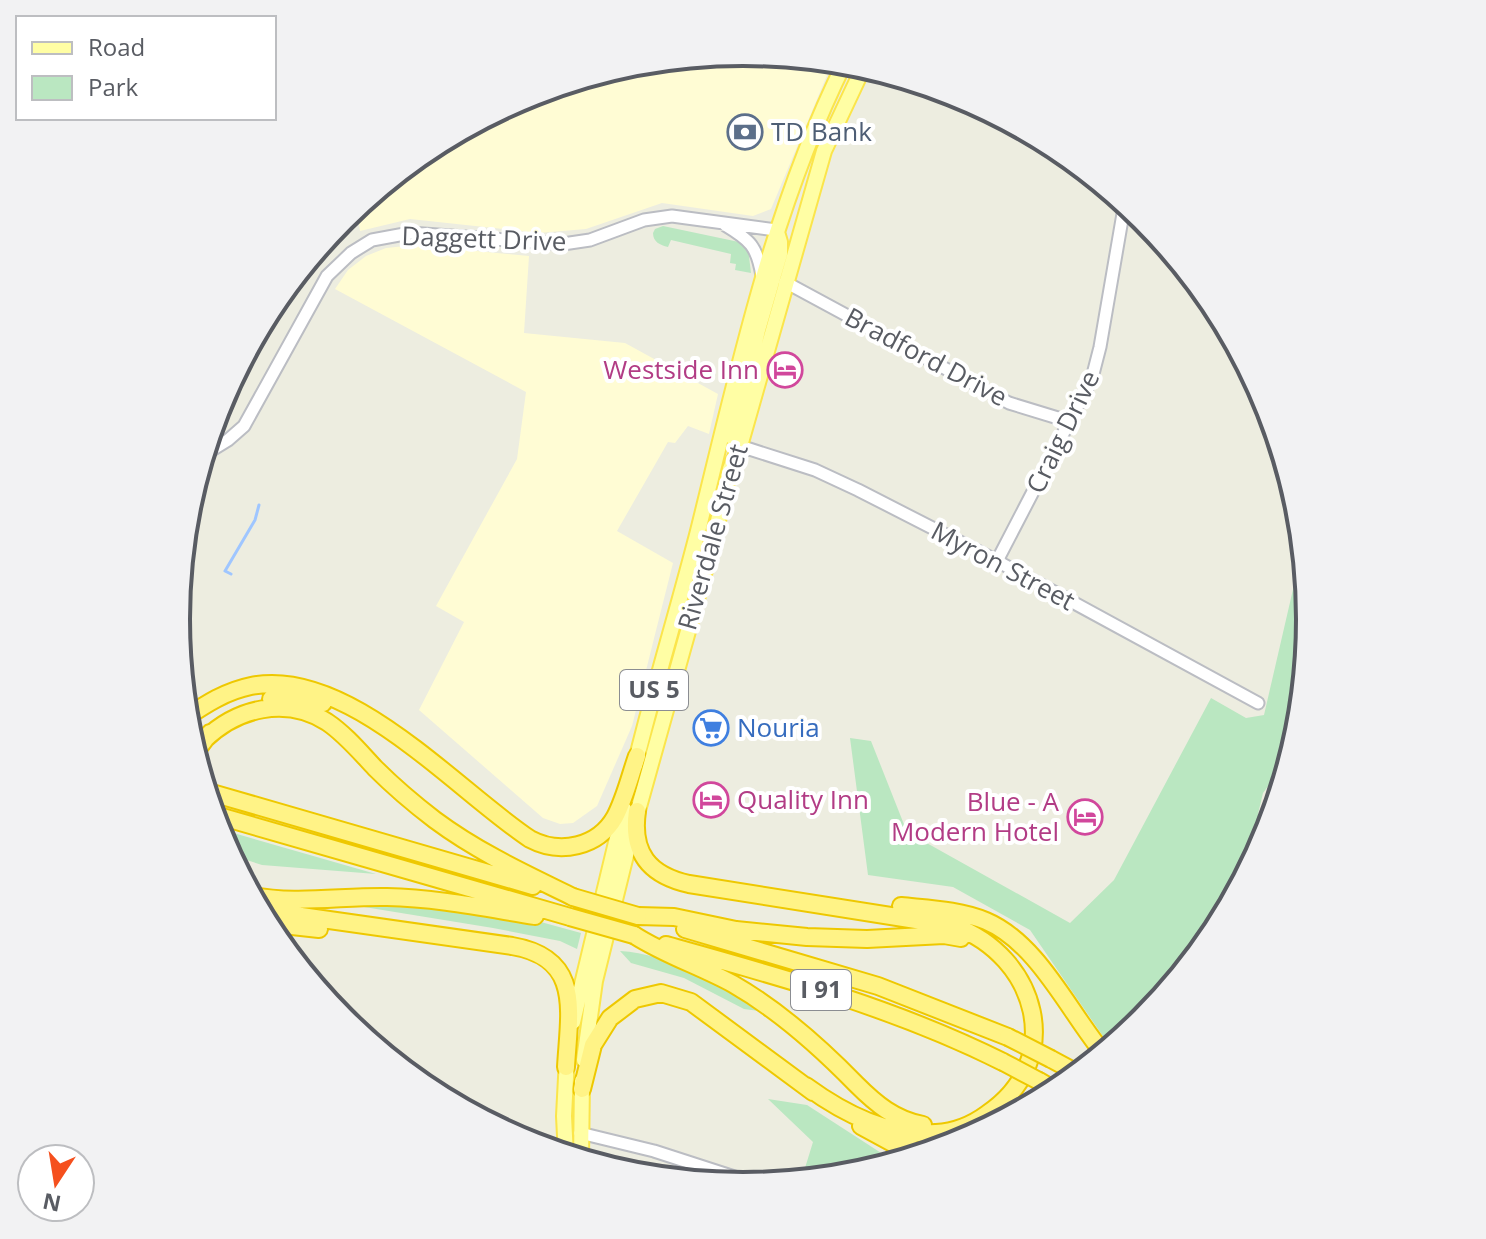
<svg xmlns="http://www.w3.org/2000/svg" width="1486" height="1239" font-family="'Open Sans',sans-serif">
  <rect width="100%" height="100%" fill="#edede0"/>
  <path fill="#fffcd4" d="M743,52L833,61L771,209L753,216L662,203L586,229L539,233L410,219L360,231L356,207L428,147L526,95L633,63Z
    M415,245L529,256L524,333L625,343L718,394L709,434L688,426L675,443L668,442L617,531L673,563L632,726L597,806L573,823L560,824L543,818L419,710L464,622L436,606L517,459L526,392L335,289L348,270L366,256L386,248Z"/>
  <path fill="#bae7c1" d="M663,226L739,242L748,248L751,273L735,270L736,264L730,263L731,254L671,240L668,247C660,245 653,242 653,233L655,229Z
    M1303,546L1310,628L1281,769L1263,793L1258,814L1271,825L1267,837L1215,935L1144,1021L1111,1048L1030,930L953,887L868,875L850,738L871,741L907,832L1070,923L1114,880L1211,698L1246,718L1264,715Z
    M216,828L376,874L262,865L228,854Z
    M352,905H420L530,919L581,933L577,949L560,941L493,928Z
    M620,951C669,954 720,983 759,1011L744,1009L684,978L631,963Z
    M768,1099L807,1105L892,1160L901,1162L853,1176L801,1181L813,1142Z"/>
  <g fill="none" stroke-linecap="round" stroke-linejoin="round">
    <path stroke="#9fc6ff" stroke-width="3" d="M231,574L225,571L255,520L259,505"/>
    <defs>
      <path id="minor" d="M725,225C750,240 757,246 762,276
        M785,282L1009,403L1071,422
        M740,446L815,470L858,490L997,561L1258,703
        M202,456L228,440L244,426L327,276L351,253L372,240L410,233L563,244L590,240L644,220L672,216L776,230
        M997,561L1092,378L1100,347L1125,202
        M580,1133L654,1151L759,1185"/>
      <path id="major" d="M732,437L758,330L780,254V242L777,232
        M635,765C654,687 678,609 698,531C738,371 771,211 845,62
        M573,1022L624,809
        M584,1060L595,981L630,839L714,538L730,469L740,446L824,151L864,66
        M566,1156L564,1116L567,1058
        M581,1160L582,1081"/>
      <path id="highway" d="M271,699L298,698L323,703
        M185,718C206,704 226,691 251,686C347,666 456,790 530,839C560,855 598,847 615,817C625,798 630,776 637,756
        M204,740C237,708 286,696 327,722C345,734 360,752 375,768C394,787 414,804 435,820C478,852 526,874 573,897
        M194,754L210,733
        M205,791L533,886
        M637,811C631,853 649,875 689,884L954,926C1037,956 1067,1060 987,1114C972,1125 955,1132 936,1133C889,1137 843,1113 806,1086
        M212,814L570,917
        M250,895C294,905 342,896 387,897C437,898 485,908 535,916
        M256,906L301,916L512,946C583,958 569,1012 566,1067
        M901,906C930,909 960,910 986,921C1038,943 1069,1012 1104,1054
        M638,916L674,917L736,930L807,937L867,939L944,935L961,938
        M265,923L319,929
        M685,929L878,986L1008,1037
        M634,935C665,955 700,966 733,984C780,1011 819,1046 856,1084C876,1104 895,1120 923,1125
        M666,945C781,977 895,1008 1003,1062
        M1051,1059L1079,1074
        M1039,1081L1058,1092
        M582,1089L593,1045L610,1018L635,999L661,993L691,1002L813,1092
        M861,1126L896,1145L931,1153"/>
    </defs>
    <use href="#minor" stroke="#bbbdc3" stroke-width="15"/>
    <use href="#major" stroke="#fbe54b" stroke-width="18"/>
    <use href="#highway" stroke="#eec800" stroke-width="20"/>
    <use href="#minor" stroke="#fff" stroke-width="11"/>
    <use href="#major" stroke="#fffea4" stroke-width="14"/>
    <use href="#highway" stroke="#fff386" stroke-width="16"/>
    <defs>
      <path id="highway-bridge" d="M573,897L638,916
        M570,917L634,935
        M1008,1037L1051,1059
        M1003,1062L1039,1081"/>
    </defs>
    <use href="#highway-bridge" stroke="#eec800" stroke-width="20" stroke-linecap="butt"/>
    <use href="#highway-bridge" stroke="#fff386" stroke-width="16"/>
  </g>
  <defs>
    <symbol id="bank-ring" viewBox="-11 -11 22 22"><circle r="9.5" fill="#fff" stroke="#5c6f8a" stroke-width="1.5"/><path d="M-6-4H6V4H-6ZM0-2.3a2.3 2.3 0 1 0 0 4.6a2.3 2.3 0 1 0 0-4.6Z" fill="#5c6f8a"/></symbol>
    <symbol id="hotel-ring" viewBox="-11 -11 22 22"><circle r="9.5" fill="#fff" stroke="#d1479c" stroke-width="1.5"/><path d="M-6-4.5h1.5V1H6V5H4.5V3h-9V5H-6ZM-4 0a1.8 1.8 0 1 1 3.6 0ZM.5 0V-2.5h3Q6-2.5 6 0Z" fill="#d1479c"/></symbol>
    <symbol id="supermarket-ring" viewBox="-11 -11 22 22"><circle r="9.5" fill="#fff" stroke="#3f7fe0" stroke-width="1.5"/><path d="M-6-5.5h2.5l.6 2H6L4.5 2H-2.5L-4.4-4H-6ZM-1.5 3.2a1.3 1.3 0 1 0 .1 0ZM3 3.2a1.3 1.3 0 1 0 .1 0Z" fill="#3f7fe0"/></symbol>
  </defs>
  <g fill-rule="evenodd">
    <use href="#bank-ring" x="725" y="112" width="40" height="40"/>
    <use href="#hotel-ring" x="765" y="350" width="40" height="40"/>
    <use href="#supermarket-ring" x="691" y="708" width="40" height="40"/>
    <use href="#hotel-ring" x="691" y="780" width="40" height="40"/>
    <use href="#hotel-ring" x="1065" y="797" width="40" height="40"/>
  </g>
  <g text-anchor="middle" stroke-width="8" stroke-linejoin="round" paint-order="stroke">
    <g fill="#fff" stroke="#8b8d92" stroke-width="2">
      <rect x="620" y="670" width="68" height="40" rx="6"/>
      <rect x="791" y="970" width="60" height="40" rx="6"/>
    </g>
    <g font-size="24" font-weight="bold" fill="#595c63">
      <text x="654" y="698">US 5</text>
      <text x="821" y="998">I 91</text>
    </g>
    <g font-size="26" fill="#4e5e75" stroke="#fff" text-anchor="start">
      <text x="771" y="141">TD Bank</text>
    </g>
    <g font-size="26" fill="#595c63" stroke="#fff">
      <text transform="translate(484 239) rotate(2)" y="9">Daggett Drive</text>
      <text transform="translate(926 357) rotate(28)" y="9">Bradford Drive</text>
      <text transform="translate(1063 432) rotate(-64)" y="9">Craig Drive</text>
      <text transform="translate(713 537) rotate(-74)" y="9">Riverdale Street</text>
      <text transform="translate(1003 566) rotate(28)" y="9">Myron Street</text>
    </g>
    <g font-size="26" fill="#b23c85" stroke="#fff" text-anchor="end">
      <text x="759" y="379">Westside Inn</text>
      <text x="737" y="809" text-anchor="start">Quality Inn</text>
      <text x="1059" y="811">Blue - A<tspan x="1059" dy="30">Modern Hotel</tspan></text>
    </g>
    <g font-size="26" fill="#366cbe" stroke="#fff" text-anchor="start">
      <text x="737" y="737">Nouria</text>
    </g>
  </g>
  <path d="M0 0H1486V1239H0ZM190 619a553 553 0 1 1 1106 0a553 553 0 1 1-1106 0Z" fill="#f2f2f3" fill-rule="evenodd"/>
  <path fill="none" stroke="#595c63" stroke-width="4" d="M190 619a553 553 0 1 1 1106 0a553 553 0 1 1-1106 0Z"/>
  <rect x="16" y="16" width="260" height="104" fill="#ffffff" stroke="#bdbec1" stroke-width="2"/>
  <rect x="32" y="42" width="40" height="12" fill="#fffea4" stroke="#bdbec1" stroke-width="2"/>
  <text x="88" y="56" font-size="24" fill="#595c63">Road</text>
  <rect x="32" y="76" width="40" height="24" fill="#bae7c1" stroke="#bdbec1" stroke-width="2"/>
  <text x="88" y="96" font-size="24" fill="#595c63">Park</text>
  <g transform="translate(56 1183) rotate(192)"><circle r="38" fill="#ffffff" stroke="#bdbec1" stroke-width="2"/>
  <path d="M0-6L14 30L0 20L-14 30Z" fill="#f5501e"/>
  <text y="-12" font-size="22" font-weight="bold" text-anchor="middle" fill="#595c63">N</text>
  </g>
</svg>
